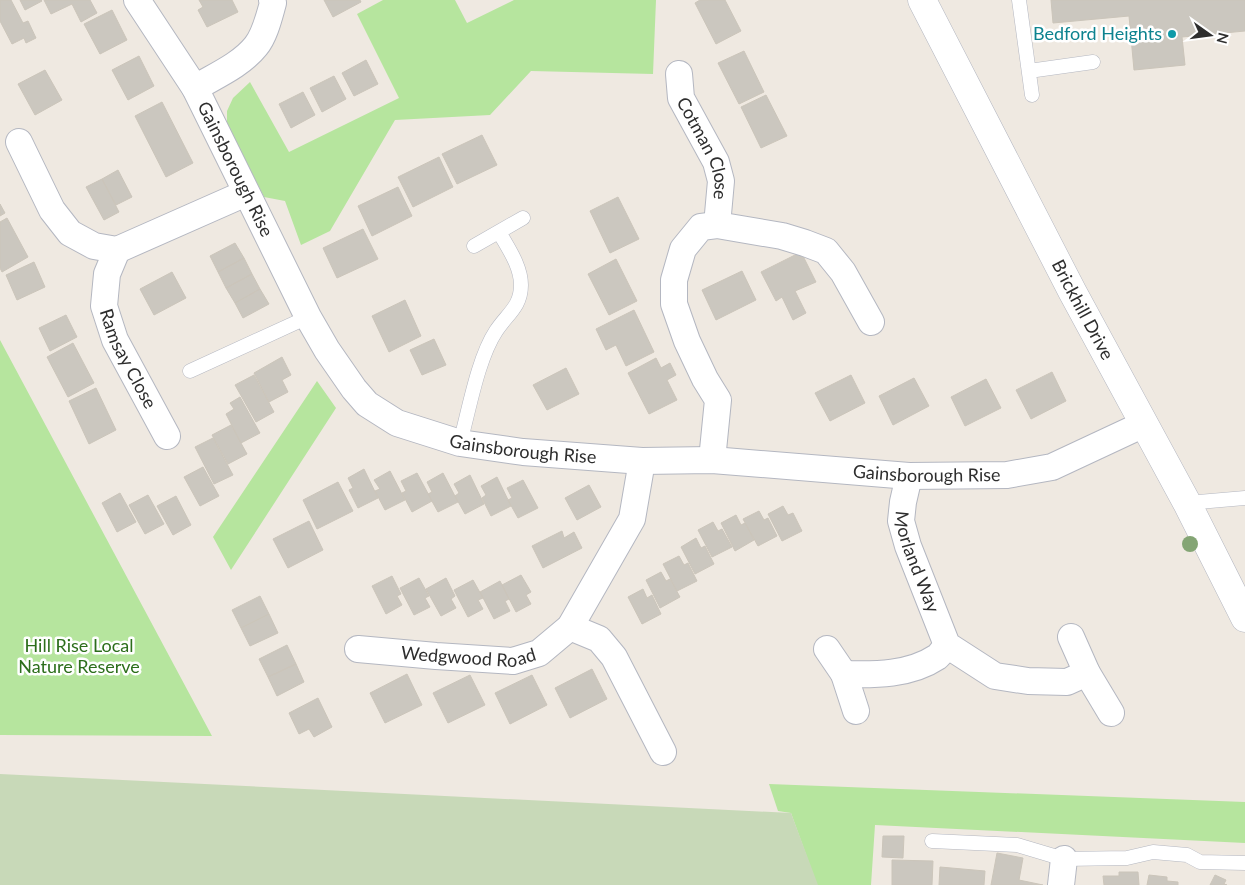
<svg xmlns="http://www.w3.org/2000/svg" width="1245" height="885" font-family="Lato,sans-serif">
  <rect width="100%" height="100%" fill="#efe9e1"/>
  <path fill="#b6e59e" d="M383,0H455L467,23L514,0H656L653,74L531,71L490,115L395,120L330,231L301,245L285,201L264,197L227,126V111L233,98L250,82L289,152L399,98L357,14Z
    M0,340L212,736L0,735Z
    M317,381L336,408L231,570L213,537Z
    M769,784L1245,802V843L875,825L871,885H817L791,813L778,811Z"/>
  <path fill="#c8d9b8" d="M0,774L791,813L818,885H0Z"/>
  <path fill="#cbc7bf" stroke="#cbc5ba" d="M0,0H11L23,23L28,21L36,38L26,43L24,38L12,44L0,21Z
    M20,0H41L42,1L25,10Z
    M44,0H90L97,13L81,22L72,4L51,14Z
    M199,0H232L238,12L207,27L198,10L203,7Z
    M324,0H360L361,2L333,17Z
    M700,0H725L741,31L716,44L695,3Z
    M1051,0H1245V31L1182,37L1185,65L1134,70L1129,16L1053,23Z
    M112,10L127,40L100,54L84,24Z
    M744,51L764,92L739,104L718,63Z
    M139,56L154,86L128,100L112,70Z
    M366,60L378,84L354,96L342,73Z
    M45,70L62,100L35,115L18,84Z
    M334,76L346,99L322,112L310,88Z
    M303,92L315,115L291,128L279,104Z
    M766,95L787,136L761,148L741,107Z
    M162,102L193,163L166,177L135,116Z
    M482,135L497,165L457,184L442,154Z
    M439,157L453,187L413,207L398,177Z
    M118,170L132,197L116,205L102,179Z
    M102,179L119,212L104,220L86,187Z
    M398,187L412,216L372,236L358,206Z
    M618,197L639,239L610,253L590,211Z
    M0,204L5,213L0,216Z
    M7,218L28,257L2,272L0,268V222Z
    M363,229L378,259L337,278L323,248Z
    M235,243L244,258L218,272L210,256Z
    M801,252L816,282L795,291L806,313L793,320L782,297L776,301L761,272Z
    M244,258L252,274L226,288L218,272Z
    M616,259L637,301L609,315L588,274Z
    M34,262L45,287L17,300L6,275Z
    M742,271L756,300L716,320L702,290Z
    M172,272L186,298L154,315L140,289Z
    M252,274L260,289L235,303L226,288Z
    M260,289L269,304L243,318L235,303Z
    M405,300L421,336L389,352L372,316Z
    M634,310L654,352L626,366L616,345L606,350L596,329Z
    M66,315L77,337L50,351L39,328Z
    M434,339L446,365L422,375L410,350Z
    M73,343L94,383L68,397L47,357Z
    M282,357L291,375L282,380L288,392L269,402L254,373Z
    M656,358L661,368L670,363L676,375L667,380L677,400L649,414L628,373Z
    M566,368L579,394L547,410L533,385Z
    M1052,372L1066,401L1031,419L1016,390Z
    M254,375L274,412L256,422L235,385Z
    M851,375L865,403L830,421L815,393Z
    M914,378L929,406L893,425L879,396Z
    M986,379L1001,408L965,426L951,397Z
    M96,388L116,430L89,444L69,401Z
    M240,397L260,433L241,443L226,414L234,409L230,403Z
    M231,425L247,454L228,464L212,435Z
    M213,438L233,475L214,484L195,447Z
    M203,467L219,496L200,506L184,477Z
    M364,469L378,498L358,508L349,490L353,488L348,478Z
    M390,471L405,500L385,510L375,491L380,489L374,480Z
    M417,473L432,501L412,512L402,493L406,491L401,481Z
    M443,473L458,502L438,512L428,494L432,492L427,482Z
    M470,475L484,504L465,514L455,496L459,493L454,484Z
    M497,477L511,506L491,516L482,498L486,495L481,486Z
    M523,480L538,508L518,518L508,500L512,498L507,488Z
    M338,482L353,511L317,529L303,500Z
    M589,485L601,507L577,520L565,498Z
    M120,493L136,522L117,532L102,503Z
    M148,495L164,524L145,534L129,505Z
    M176,496L191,525L173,535L157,506Z
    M783,506L788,515L793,513L802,531L782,541L768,514Z
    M759,511L764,520L768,518L777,536L758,546L743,519Z
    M736,515L741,525L745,523L754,540L735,551L721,523Z
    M309,521L323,550L288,568L273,539Z
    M713,522L718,531L722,529L732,547L712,557L698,530Z
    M562,531L564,538L574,532L582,548L543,568L532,546Z
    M696,538L701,548L705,546L714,564L695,574L681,547Z
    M679,556L684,565L688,563L697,581L677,591L663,564Z
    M661,572L666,581L670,579L680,597L660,608L646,580Z
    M521,575L531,592L526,595L531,604L516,612L502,585Z
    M392,576L401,594L397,596L402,605L386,614L372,586Z
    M419,578L429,596L425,598L430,607L414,615L400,588Z
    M446,578L455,596L451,599L456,608L441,616L426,589Z
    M473,580L483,598L478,600L483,609L468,617L454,590Z
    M500,581L509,599L505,601L510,611L494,619L480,592Z
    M643,589L647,598L652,595L661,614L642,624L628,597Z
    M260,596L269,614L241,628L232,610Z
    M269,614L278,633L250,646L241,628Z
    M287,645L296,664L268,677L259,659Z
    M296,664L304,682L277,696L268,677Z
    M592,669L607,699L570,718L555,688Z
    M407,674L422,705L385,723L370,693Z
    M470,675L485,705L448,723L433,693Z
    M532,675L547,705L510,724L495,693Z
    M318,698L332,727L314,737L309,729L299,734L289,713Z
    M883,836H904L903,858L882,857Z
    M997,853L1023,858L1019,880L1043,885H991Z
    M892,860L933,861L932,885H892Z
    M940,867L985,871L984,885H939Z
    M1119,872H1138L1139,885H1104L1103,876H1119Z
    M1149,875L1167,877V881L1178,882V885H1147Z
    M1215,875L1226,880L1224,884L1227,885H1210Z"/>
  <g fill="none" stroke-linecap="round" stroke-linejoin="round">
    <defs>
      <path id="lane" d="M1019,0L1032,95
        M1029,71L1093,62
        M474,246L523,218
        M190,371L308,317
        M460,443C469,410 478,358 496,331C507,314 521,307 521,285C521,266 508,248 499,232
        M1187,503L1245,498
        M932,841L1017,845L1064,859L1127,858L1153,852L1187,855L1200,862L1245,863"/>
      <g id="street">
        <path id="s1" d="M137,0L195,88L308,317L327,350L354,389L367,404L397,423L460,443L523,452L642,461L712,460L909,476L1007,475L1052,467L1144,424"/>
        <path id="s2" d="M679,74L681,98L716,162L721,181L717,225"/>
        <path d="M195,88C215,76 241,65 256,46C265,35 269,17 273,3L272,0"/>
        <path d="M19,142L52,210L70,233L94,246L117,250L246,193"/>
        <path id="s3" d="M117,250L107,274L104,306L115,340L167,436"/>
        <path d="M712,460L718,400L705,379L687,341L674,304V280L683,249L701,227L717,225L782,236L805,243L826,251L843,272L871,322"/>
        <path id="s4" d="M909,476L903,502L901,521L908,546L947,645L995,676L1028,681L1067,682L1087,673"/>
        <path d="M570,627L599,639L614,657L663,752"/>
        <path d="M1071,637L1087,673L1111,713"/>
        <path id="s5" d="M358,649L436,656L513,661L539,653L570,627L632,519L642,461"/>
        <path d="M827,649L844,674L856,711"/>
        <path d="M844,674C875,675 910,675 937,657C941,654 944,648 947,645"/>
        <path d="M1061,885L1064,859"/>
      </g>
      <g id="secondary">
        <path id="s6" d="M922,0L1072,291L1187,503L1245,618"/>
      </g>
    </defs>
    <use href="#lane" stroke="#b4b7c1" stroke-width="15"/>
    <use href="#street" stroke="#b4b7c1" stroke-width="28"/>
    <use href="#secondary" stroke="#b4b7c1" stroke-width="29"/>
    <use href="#lane" stroke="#fff" stroke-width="14"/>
    <use href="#street" stroke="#fff" stroke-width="26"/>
    <use href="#secondary" stroke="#fff" stroke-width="28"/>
  </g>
  <circle fill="#84a574" cx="1190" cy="544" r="8"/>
  <circle fill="#0f9aa8" stroke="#fff" stroke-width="2" cx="1172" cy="34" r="5"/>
  <g text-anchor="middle" stroke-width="5" stroke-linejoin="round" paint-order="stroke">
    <g font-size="18" fill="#0d838f" stroke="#fff" text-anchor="end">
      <text x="1162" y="40">Bedford Heights</text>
    </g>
    <g font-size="18" fill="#2e2e2e" stroke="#fff">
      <text dy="6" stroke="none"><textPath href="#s2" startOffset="80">Cotman Close</textPath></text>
      <text dy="6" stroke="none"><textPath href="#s1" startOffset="196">Gainsborough Rise</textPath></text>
      <text dy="6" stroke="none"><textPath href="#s6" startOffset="349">Brickhill Drive</textPath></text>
      <text dy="6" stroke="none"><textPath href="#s3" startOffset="116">Ramsay Close</textPath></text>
      <text dy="6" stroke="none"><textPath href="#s1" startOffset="631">Gainsborough Rise</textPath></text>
      <text dy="6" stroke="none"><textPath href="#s1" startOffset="1036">Gainsborough Rise</textPath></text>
      <text dy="6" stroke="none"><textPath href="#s4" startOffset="89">Morland Way</textPath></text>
      <text dy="6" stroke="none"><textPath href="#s5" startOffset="111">Wedgwood Road</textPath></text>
    </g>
    <g font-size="18" fill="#2c6e1b" stroke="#fff">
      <text x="79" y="652">Hill Rise Local<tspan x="79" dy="21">Nature Reserve</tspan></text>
    </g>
  </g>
  <g transform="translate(1210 35) rotate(104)" stroke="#ffffff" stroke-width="4" paint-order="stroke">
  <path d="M0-4L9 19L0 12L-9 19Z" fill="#2e2e2e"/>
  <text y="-8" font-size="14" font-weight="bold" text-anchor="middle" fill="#2e2e2e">N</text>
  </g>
</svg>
